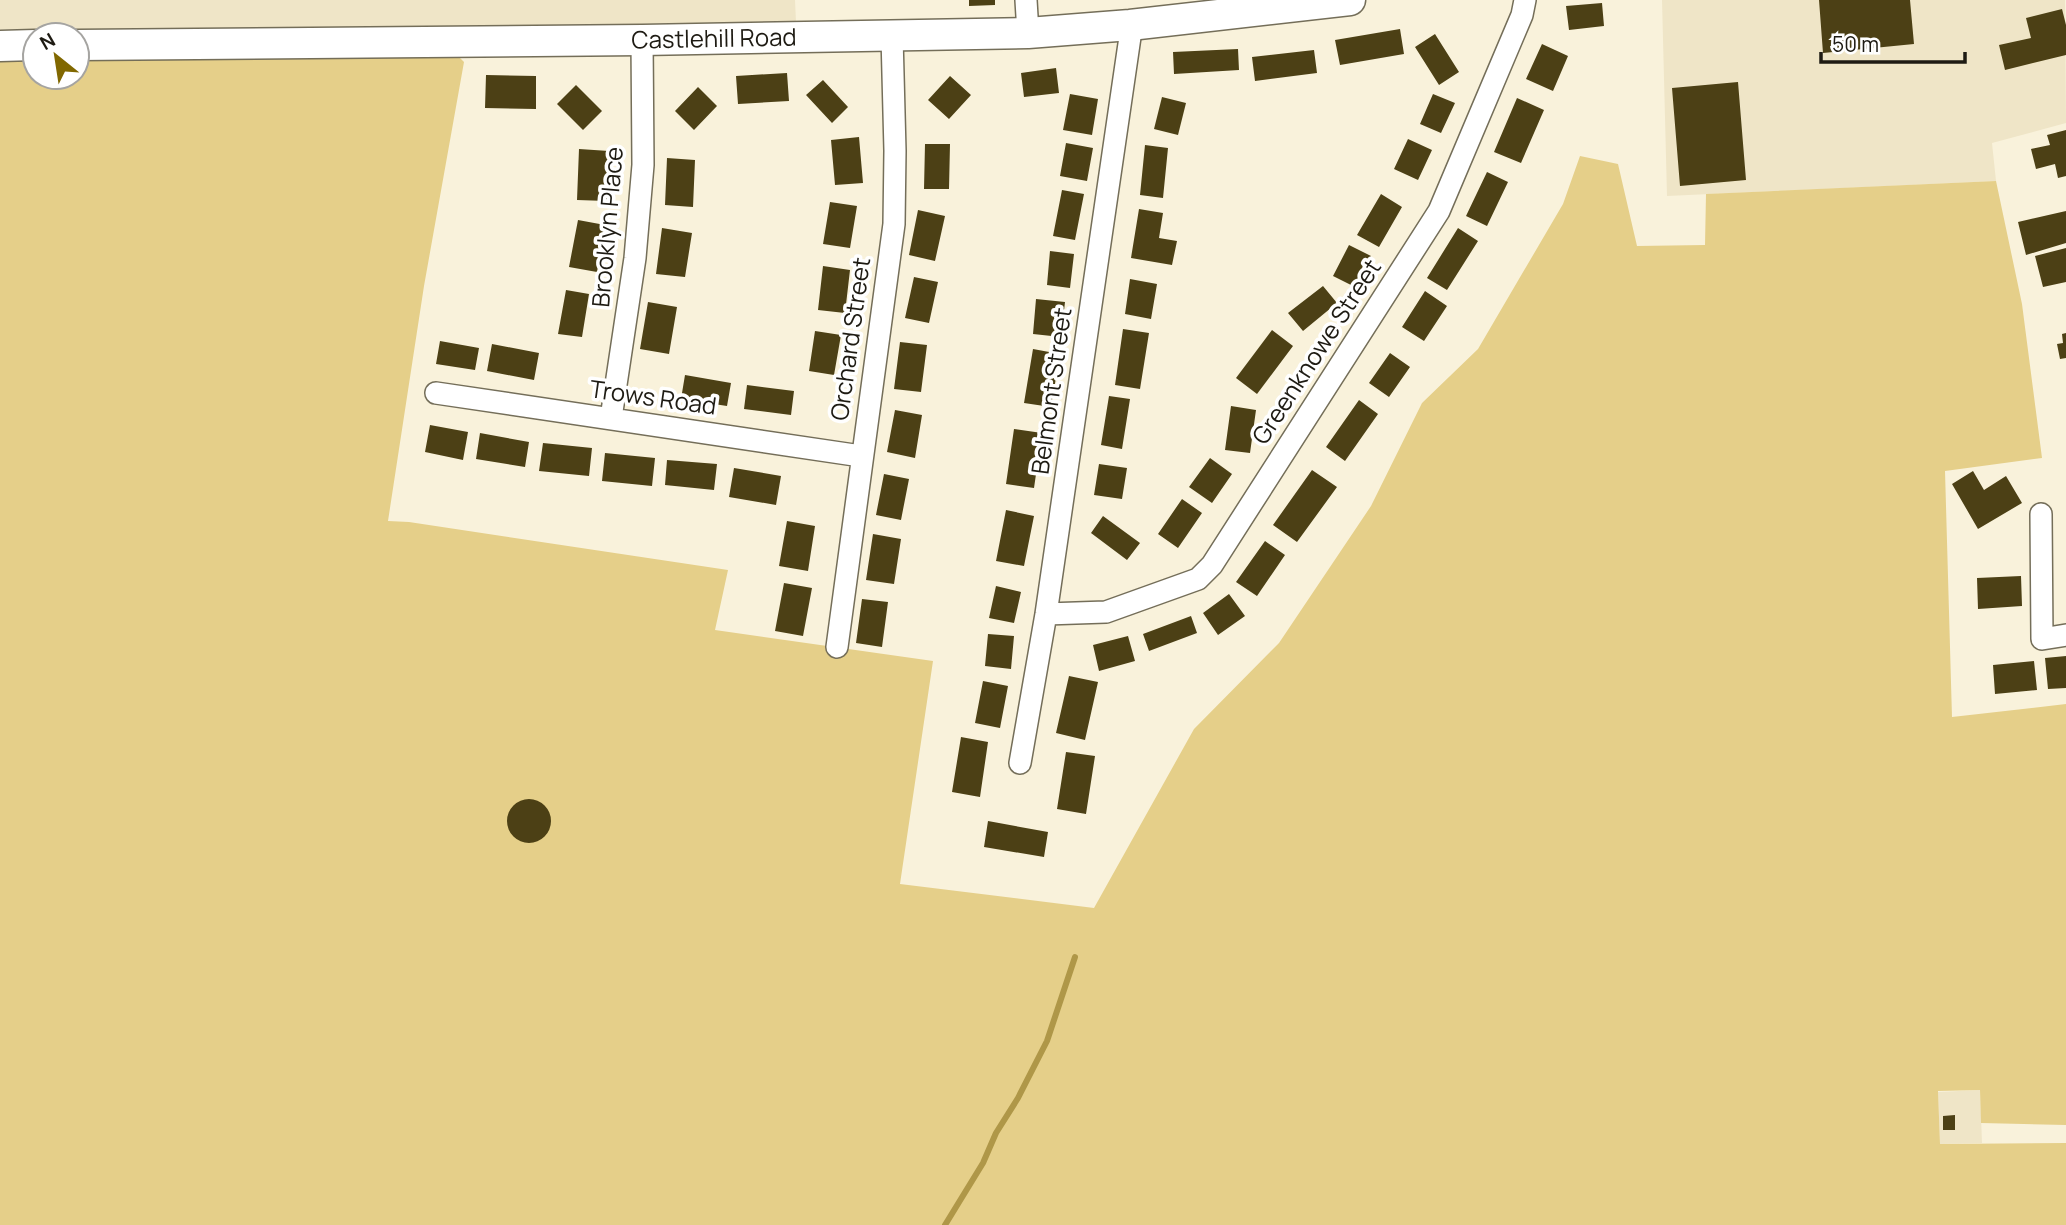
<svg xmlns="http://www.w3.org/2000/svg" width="2066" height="1225" font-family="Manrope,sans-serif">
  <rect width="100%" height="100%" fill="#f9f2db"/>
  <path fill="#efe5c7" d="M0,0H795L796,22L0,32Z
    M1662,0H2065L2066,123L1992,143L1996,181L1667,196Z
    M1980,1090L1982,1143L1940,1144L1938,1092Z"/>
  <path fill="#e5cf89" d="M456,54L464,62L424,286L388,521L409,522L728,570L715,630L933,661L900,884L1094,908L1194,729L1279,643L1371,506L1422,403L1478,349L1563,204L1580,156L1618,164L1637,246L1705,245L1706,194L1996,181L2022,304L2042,458L1945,471L1952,717L2066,704V1125L1981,1123L1980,1090L1938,1091L1940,1144L2066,1143V1225H0V57H35V77H77V57Z"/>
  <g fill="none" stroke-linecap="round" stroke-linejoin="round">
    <path stroke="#af9748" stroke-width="6" d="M945,1225L983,1163L996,1133L1018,1098L1047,1041L1075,957"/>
  </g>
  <path fill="#4c4015" d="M969,0H995V5L969,6Z
    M1819,0H1910L1914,44L1823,53Z
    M1602,3L1604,26L1569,30L1566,6Z
    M2062,9L2066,25V55L2005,70L1999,45L2031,38L2026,18Z
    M1400,29L1404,54L1340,65L1335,40Z
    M1435,34L1459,72L1439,85L1415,47Z
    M1542,44L1568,56L1553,91L1526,79Z
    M1238,49L1239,70L1174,74L1173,52Z
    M1314,50L1317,73L1255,81L1252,57Z
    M1056,68L1059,93L1024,97L1021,73Z
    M787,73L789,101L738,104L736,76Z
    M486,75L536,76V109L485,108Z
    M950,76L971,95L949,119L928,100Z
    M823,80L848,107L832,123L806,95Z
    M1738,82L1746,180L1680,186L1672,88Z
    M576,85L602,111L583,130L557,104Z
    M698,87L717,106L694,130L675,111Z
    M1070,94L1098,99L1092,135L1063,130Z
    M1433,94L1455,103L1441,133L1420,124Z
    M1162,97L1186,103L1178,135L1154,129Z
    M1517,98L1544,110L1521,163L1494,152Z
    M2066,130V176L2058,178L2055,164L2036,169L2031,149L2050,145L2047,135Z
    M859,137L863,183L835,185L831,140Z
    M1408,139L1432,150L1418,180L1394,169Z
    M1066,143L1093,148L1087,181L1060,176Z
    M925,144H950L949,189H924Z
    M1145,145L1168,148L1163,198L1140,195Z
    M579,149L609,151L607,201L577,200Z
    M667,158L695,160L693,207L665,205Z
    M1487,172L1508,182L1487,226L1466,216Z
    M1062,190L1084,194L1075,240L1053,236Z
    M1381,194L1402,207L1379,247L1357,235Z
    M830,202L857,206L850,248L823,244Z
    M1139,209L1163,213L1159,238L1177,241L1172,265L1131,258Z
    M918,210L945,216L935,261L909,255Z
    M2066,211V243L2026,255L2018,222Z
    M578,220L605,225L597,272L569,267Z
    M662,228L692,233L685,277L656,274Z
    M1458,228L1478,241L1447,290L1427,278Z
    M1349,245L1371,256L1355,287L1333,276Z
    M2066,248V282L2043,287L2035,256Z
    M1050,251L1074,254L1070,288L1047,285Z
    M823,266L850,270L845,313L818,310Z
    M914,277L938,282L929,323L905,318Z
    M1130,279L1157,284L1151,319L1125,314Z
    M1323,286L1337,303L1303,331L1288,313Z
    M566,290L589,294L582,337L558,334Z
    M1425,291L1447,306L1424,341L1402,327Z
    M1036,299L1065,302L1061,337L1033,334Z
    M648,302L677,307L669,354L640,349Z
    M1123,329L1149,333L1140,389L1115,385Z
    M1272,330L1293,346L1257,394L1236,378Z
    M815,331L841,335L834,375L809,371Z
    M2066,333V358L2060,359L2057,344L2063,343L2062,334Z
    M440,341L479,348L475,370L436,364Z
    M900,342L927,345L921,392L894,389Z
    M492,344L539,353L534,380L487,371Z
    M1033,349L1060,354L1051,407L1024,403Z
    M1390,353L1410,367L1389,397L1369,383Z
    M685,375L731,383L727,406L681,399Z
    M747,385L794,391L791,415L744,409Z
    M1109,396L1130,399L1122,449L1101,445Z
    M1359,400L1378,414L1345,461L1326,447Z
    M1231,406L1256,410L1250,453L1225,450Z
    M895,410L922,415L915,458L887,452Z
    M430,425L468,432L463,460L425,452Z
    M1014,429L1042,433L1034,488L1006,484Z
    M480,433L529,442L525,467L476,459Z
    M543,443L592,448L589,476L539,471Z
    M605,453L655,458L652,486L602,481Z
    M1210,458L1232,474L1212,503L1189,487Z
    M667,460L717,464L714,490L665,485Z
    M1099,464L1127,468L1122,499L1094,495Z
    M734,468L781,476L776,505L729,497Z
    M1312,470L1337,487L1297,542L1273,525Z
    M1973,471L1984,490L2006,476L2022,503L1978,529L1952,484Z
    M884,474L909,479L901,520L876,515Z
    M1182,499L1202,513L1178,548L1158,534Z
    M1006,510L1034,516L1024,566L996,561Z
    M1103,516L1140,543L1127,560L1091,533Z
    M787,521L815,526L808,571L779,566Z
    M873,534L901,539L894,584L866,580Z
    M1265,541L1285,555L1257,596L1236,582Z
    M2021,576L2022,606L1978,609L1977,578Z
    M784,583L812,588L803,636L775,631Z
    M996,586L1021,592L1014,623L989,618Z
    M1229,594L1245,616L1218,635L1203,613Z
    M862,599L888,602L882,647L856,643Z
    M1191,616L1197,633L1149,651L1143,634Z
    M988,634L1014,636L1011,669L985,666Z
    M1128,636L1135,661L1099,671L1093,645Z
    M2066,656V688L2048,689L2045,658Z
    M2034,661L2037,690L1995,694L1993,665Z
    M1069,676L1098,682L1085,740L1056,733Z
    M983,681L1008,686L1000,728L975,723Z
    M961,737L988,742L980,797L952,792Z
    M1066,752L1095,756L1086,814L1057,809Z
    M507 821a22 22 0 1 1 44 0a22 22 0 1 1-44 0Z
    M988,821L1048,832L1044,857L984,847Z
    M1955,1115V1130H1943V1116Z"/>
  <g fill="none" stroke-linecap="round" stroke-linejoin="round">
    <defs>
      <path id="street" d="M1026,0L1028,33
        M436,393L861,456
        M611,418L635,258L643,165L642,40
        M2041,514L2042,639L2066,635
        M1046,614L1106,612L1198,579L1212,565L1439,211L1522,15L1525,0
        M837,647L894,224L895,151L892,36
        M1020,763L1046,614L1130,37V25"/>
      <path id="secondary" d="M77,45L642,40L1028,33L1130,25L1350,0
        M0,46L35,45"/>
    </defs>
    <use href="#street" stroke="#746e59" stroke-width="24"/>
    <use href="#secondary" stroke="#746e59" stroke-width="33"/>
    <use href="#street" stroke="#fff" stroke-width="21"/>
    <use href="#secondary" stroke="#fff" stroke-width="30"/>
  </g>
  <g text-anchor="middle" stroke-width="7" stroke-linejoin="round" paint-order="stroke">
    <g font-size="24" fill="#1e1b13" stroke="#fff">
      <text transform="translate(714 39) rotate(-1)" y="8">Castlehill Road</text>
      <text transform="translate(608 227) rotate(-85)" y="8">Brooklyn Place</text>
      <text transform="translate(851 339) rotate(-82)" y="8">Orchard Street</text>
      <text transform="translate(1317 352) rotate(-57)" y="8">Greenknowe Street</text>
      <text transform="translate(1052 391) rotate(-82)" y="8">Belmont Street</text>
      <text transform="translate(653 398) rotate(8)" y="8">Trows Road</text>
    </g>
  </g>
  <g transform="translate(56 56) rotate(330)"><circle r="33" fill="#ffffff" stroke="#a5a4a1" stroke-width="2"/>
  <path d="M0-5L12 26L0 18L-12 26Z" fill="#816800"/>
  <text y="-10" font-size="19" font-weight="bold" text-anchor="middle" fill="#1e1b13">N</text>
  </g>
  <path d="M1821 52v10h144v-10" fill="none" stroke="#1e1b13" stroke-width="3.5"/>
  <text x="1832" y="52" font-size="21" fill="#1e1b13" stroke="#ffffff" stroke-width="5" paint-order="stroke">50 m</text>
</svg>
